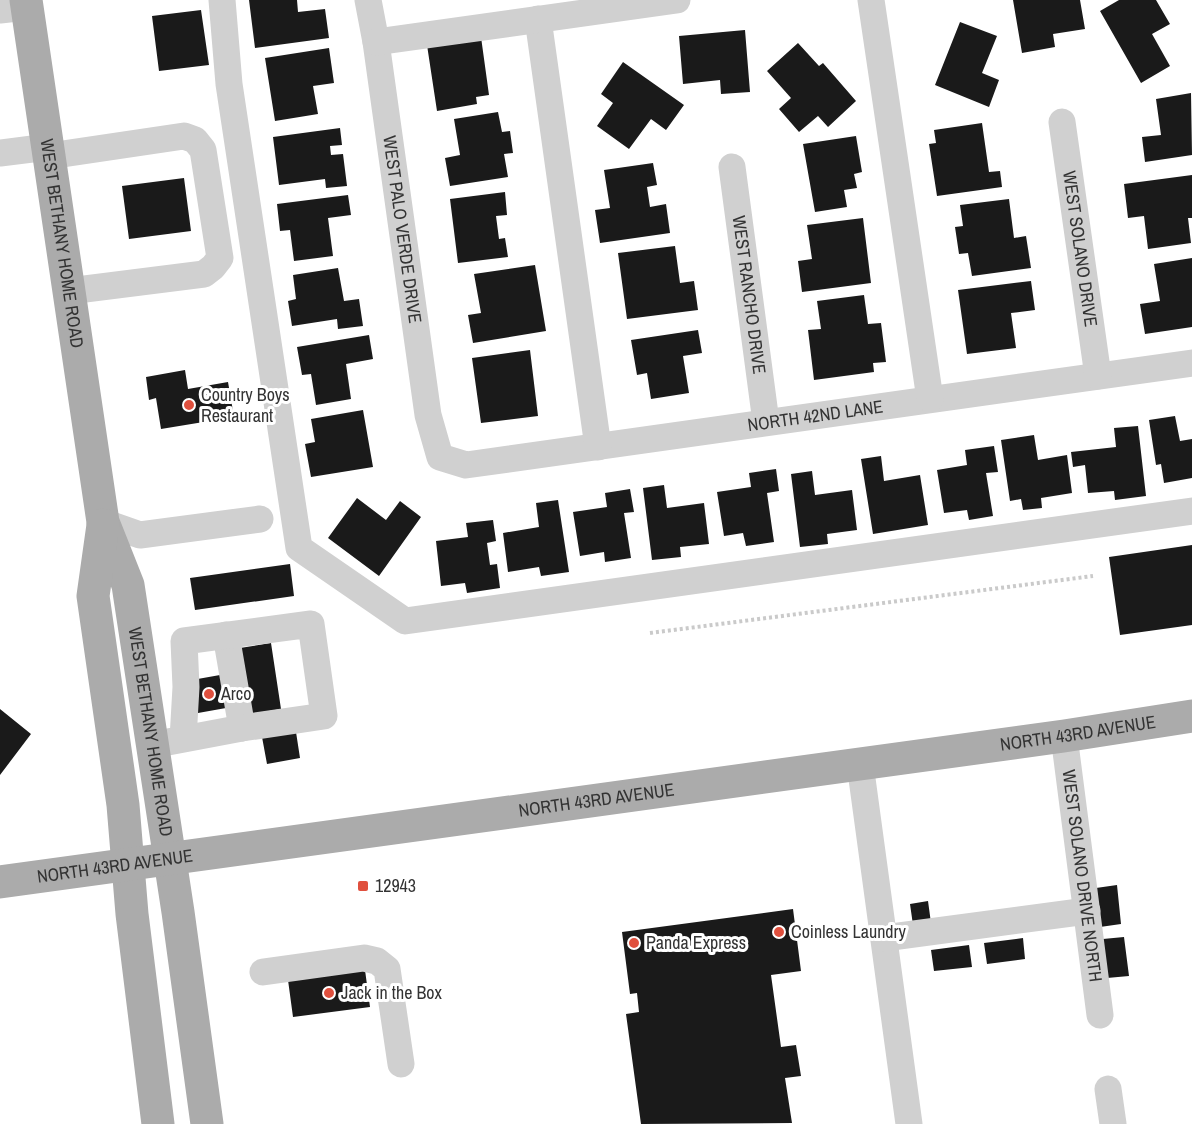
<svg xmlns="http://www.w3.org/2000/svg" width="1192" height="1124" font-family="'Archivo Narrow',sans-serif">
  <rect width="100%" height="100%" fill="#fff"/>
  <path fill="#1a1a1a" d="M249,0H297L298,12L325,9L329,38L255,48Z
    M1013,0H1080L1085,29L1053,34L1055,47L1022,53Z
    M1119,0H1156L1170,24L1152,34L1170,66L1141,83L1100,11Z
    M201,10L209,65L159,71L152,16Z
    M960,22L997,36L982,73L999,80L989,107L935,85Z
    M745,30L750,92L721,94L720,80L683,84L679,36Z
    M481,37L489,95L476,97L477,104L437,111L427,45Z
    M798,43L819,66L823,63L856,101L828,127L818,116L799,132L779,109L791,98L767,71Z
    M329,48L334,83L313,86L318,114L275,121L265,58Z
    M623,62L684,105L666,130L651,119L629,149L597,126L613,103L601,94Z
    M1191,93L1192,155L1145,162L1142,137L1161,135L1156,99Z
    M498,112L502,132L510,131L513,153L504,154L508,177L450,186L445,158L460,155L454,119Z
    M982,123L989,172L1000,171L1002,187L937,196L929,144L936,143L934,130Z
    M340,128L342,145L330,146L331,155L343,154L347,186L326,188L325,179L279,185L273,137Z
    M856,136L862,172L854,174L857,188L844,190L847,207L815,212L803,144Z
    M653,163L657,185L647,187L650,207L666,204L670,233L600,243L595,210L610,208L604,170Z
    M1192,175V218H1188L1191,243L1148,249L1144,216L1128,218L1124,184Z
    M184,178L191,231L129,239L122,186Z
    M505,192L507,215L496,216L499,239L505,238L508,257L458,263L450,199Z
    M348,195L351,215L328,218L333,256L294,261L290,230L280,231L277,204Z
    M1009,199L1014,238L1026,236L1031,268L972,276L968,253L959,254L955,227L963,226L960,205Z
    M863,218L871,283L802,292L798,261L812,259L807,225Z
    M675,246L680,283L694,281L698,310L627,319L618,253Z
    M1192,258V327L1145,334L1140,304L1160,301L1154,264Z
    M535,265L546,331L473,343L468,315L481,313L474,274Z
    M338,268L344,301L359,299L363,326L338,329L337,319L292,326L288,301L296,299L293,275Z
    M1031,281L1035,310L1011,313L1016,348L967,354L958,290Z
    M864,295L868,324L881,323L886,362L873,363L874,372L814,380L808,330L821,329L817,301Z
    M698,330L702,353L683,356L689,393L651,399L647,373L637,375L631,340Z
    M369,335L373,359L346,364L351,399L316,405L311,374L302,375L297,347Z
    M530,350L538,416L481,423L472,358Z
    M185,370L188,389L228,382L234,417L161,429L156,398L149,400L146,377Z
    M363,410L373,467L311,477L305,444L315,442L311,419Z
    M1175,416L1180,441L1192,439V478L1164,483L1161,464L1156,465L1149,420Z
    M1138,426L1146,496L1115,500L1114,491L1088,493L1085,465L1073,467L1071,452L1116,447L1114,428Z
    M1034,435L1038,460L1067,455L1072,493L1041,498L1042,508L1023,510L1021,499L1010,501L1001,440Z
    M994,446L998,472L986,473L993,516L969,520L967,510L944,513L937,470L967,465L965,450Z
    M881,456L884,481L920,475L928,525L873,534L861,459Z
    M776,469L779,491L767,493L774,542L746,546L743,533L724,536L717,492L751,487L749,473Z
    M812,471L815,495L852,490L857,530L827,534L828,544L800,547L791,474Z
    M664,485L667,508L704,503L709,544L680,547L681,557L652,560L643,488Z
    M630,489L634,512L624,513L631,558L605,562L604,552L580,556L573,512L607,507L605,493Z
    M357,498L386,520L400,501L421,517L379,576L328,538Z
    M558,500L569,572L541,576L539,567L508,572L503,533L539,527L536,503Z
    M493,520L496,541L487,543L490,565L497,564L500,588L467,593L465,583L441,586L436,541L468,537L466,523Z
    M1192,545V625L1120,635L1109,557Z
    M290,564L294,596L195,610L190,578Z
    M271,643L281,709L251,714L240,648Z
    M220,675L226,708L198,713L192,680Z
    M0,709L31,734L0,775Z
    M296,732L300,758L267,764L262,737Z
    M1117,885L1121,924L1100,927L1096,888Z
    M928,901L931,923L913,925L910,904Z
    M793,909L801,971L771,975L781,1047L796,1045L801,1076L785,1078L792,1123L641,1124L626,1014L639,1012L637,993L630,994L622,932Z
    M1124,937L1129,976L1107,978L1103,939Z
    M1023,938L1025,959L987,964L984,943Z
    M969,945L972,967L934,971L931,950Z
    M365,970L370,1007L293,1017L288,980Z"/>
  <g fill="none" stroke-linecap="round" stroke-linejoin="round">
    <path stroke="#cacaca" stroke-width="4" stroke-dasharray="3 3" stroke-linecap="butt" d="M650,633L1093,576"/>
    <g stroke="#d0d0d0" stroke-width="27">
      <path d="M222,0L229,84L299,548L405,621L1192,511"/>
      <path id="s1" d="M368,0L376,42L428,415L440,457L466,465L1192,363"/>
      <path d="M871,0L930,399"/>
      <path d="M0,10L27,7"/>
      <path d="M538,19L598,447"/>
      <path d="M376,42L677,0"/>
      <path id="s2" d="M1062,122L1098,376"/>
      <path d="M0,153L48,147"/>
      <path d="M49,156L184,136L195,140L203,150L220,258L213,267L204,274L69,291"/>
      <path id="s3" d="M732,167L766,422"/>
      <path d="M103,522L140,535L260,519"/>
      <path d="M226,635L242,728"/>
      <path id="s4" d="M1064,736L1100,1015"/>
      <path d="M152,745L242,728L324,716L311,624L184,641L186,687L183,739"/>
      <path d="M860,764L909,1124"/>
      <path d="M884,938L1087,911"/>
      <path d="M263,972L364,958L377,961L387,969L401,1064"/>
      <path d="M1108,1089L1113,1124"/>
    </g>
    <g stroke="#ababab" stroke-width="33">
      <path id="s5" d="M26,0L103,522L128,585L178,912L207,1124"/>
      <path d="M103,525L93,596L123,805L132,914L158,1124"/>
      <path id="s6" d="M0,882L1064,736L1192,716"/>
    </g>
  </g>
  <g fill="#e0503e" stroke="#fff" stroke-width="2">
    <circle cx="189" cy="405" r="6"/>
    <circle cx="209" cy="694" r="6"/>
    <rect x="357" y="880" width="12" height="12" rx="3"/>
    <circle cx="779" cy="932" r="6"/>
    <circle cx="634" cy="943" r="6"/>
    <circle cx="329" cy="993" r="6"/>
  </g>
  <g text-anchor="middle" stroke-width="6" stroke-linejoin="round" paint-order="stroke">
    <g font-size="18" fill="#333" stroke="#fff">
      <text dy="6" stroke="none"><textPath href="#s1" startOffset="232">WEST PALO VERDE DRIVE</textPath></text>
      <text dy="6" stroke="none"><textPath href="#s5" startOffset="246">WEST BETHANY HOME ROAD</textPath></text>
      <text dy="6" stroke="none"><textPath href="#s2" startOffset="128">WEST SOLANO DRIVE</textPath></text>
      <text dy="6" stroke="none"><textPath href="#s3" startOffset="129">WEST RANCHO DRIVE</textPath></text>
      <text dy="6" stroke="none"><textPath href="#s1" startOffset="843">NORTH 42ND LANE</textPath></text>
      <text dy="6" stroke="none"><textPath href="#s5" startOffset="744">WEST BETHANY HOME ROAD</textPath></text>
      <text dy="6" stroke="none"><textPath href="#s6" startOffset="1088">NORTH 43RD AVENUE</textPath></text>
      <text dy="6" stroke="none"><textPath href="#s6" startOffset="602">NORTH 43RD AVENUE</textPath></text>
      <text dy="6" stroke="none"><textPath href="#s6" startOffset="116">NORTH 43RD AVENUE</textPath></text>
      <text dy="6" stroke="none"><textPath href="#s4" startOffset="141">WEST SOLANO DRIVE NORTH</textPath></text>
    </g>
    <g font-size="18" fill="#333" stroke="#fff" text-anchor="start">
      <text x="201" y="401">Country Boys<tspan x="201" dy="21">Restaurant</tspan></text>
      <text x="221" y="700">Arco</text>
      <text x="375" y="892">12943</text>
      <text x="791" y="938">Coinless Laundry</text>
      <text x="646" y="949">Panda Express</text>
      <text x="341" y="999">Jack in the Box</text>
    </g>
  </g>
</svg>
